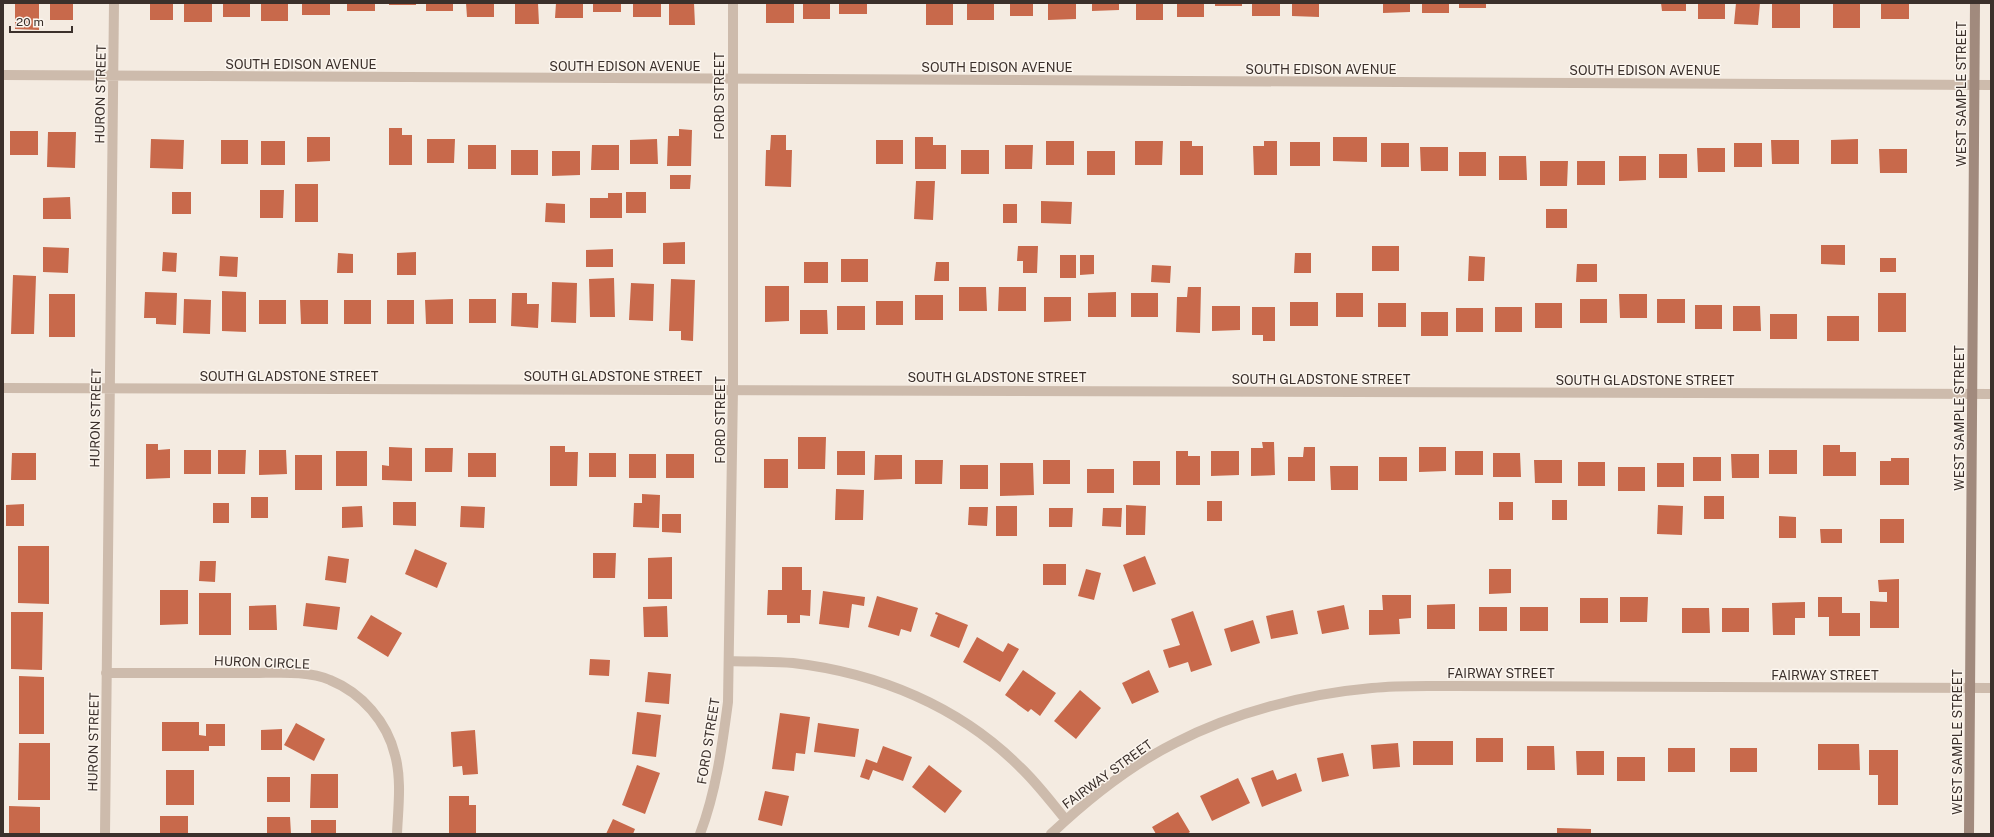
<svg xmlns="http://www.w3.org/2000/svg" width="1994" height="837" font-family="'Public Sans',sans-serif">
  <rect width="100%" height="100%" fill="#f4ebe1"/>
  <path fill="#c8694b" d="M15,3H39V30L15,29Z
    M50,3H73V20H50Z
    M150,3H173V20H150Z
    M184,3H212V22H184Z
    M223,3H250V17H223Z
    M261,3H288V21H261Z
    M302,3H330V15H302Z
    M347,3H375V11H347Z
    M389,3H416V5H389Z
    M426,3H453V11H426Z
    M466,3H494V17H467Z
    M515,3H538L539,24H515Z
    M556,3H583V18H555Z
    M593,3H621V12H593Z
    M633,3H661V17H633Z
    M669,3H694L695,25H669Z
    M766,3H794V23H766Z
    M803,3H830V19H803Z
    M839,3H867V14H839Z
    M926,3H953V25H926Z
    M967,3H994V20H967Z
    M1010,3H1033V16H1010Z
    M1048,3H1076V19L1048,20Z
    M1092,3H1119V10L1092,11Z
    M1136,3H1163V20H1136Z
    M1177,3H1204V17H1177Z
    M1215,3H1242V6H1215Z
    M1252,3H1280V16H1252Z
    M1292,3H1319V17L1292,16Z
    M1383,3H1410V12L1383,13Z
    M1422,3H1449V13H1422Z
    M1459,3H1486V8H1459Z
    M1661,3H1686V11H1662Z
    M1698,3H1725V19H1698Z
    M1736,3H1760L1758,25L1734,24Z
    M1833,3H1860V28H1833Z
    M1881,3H1909V19H1881Z
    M1772,4H1800V28H1772Z
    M389,128H402V135H412V165H389Z
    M679,129L692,130L691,166H667L668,136H679Z
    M10,131H38V155H10Z
    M48,132H76L75,168L47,167Z
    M771,135H786V150H792L791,187L765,186L766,150H770Z
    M307,137H330V161L307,162Z
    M915,137H933V145H946V169H915Z
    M1333,137H1367V162L1333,161Z
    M151,139L184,140L183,169L150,168Z
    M427,139H455L454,163H427Z
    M657,139L658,164H630V140Z
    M1858,139V164H1831V140Z
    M221,140H248V164H221Z
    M876,140H903V164H876Z
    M1771,140H1799V164H1772Z
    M261,141H285V165H261Z
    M1046,141H1074V165H1046Z
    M1135,141H1163L1162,165H1135Z
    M1180,141H1192V146H1203V175H1180Z
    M1264,141H1277V175H1254L1253,146H1264Z
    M1290,142H1320V166H1290Z
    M1381,143H1409V167H1381Z
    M1734,143H1762V167H1734Z
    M468,145H496V169H468Z
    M592,145H619V170H591Z
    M1005,145H1033L1032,169H1005Z
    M1420,147H1448V171H1421Z
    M1697,148H1725V172H1698Z
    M1879,149H1907V173H1880Z
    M511,150H538V175H511Z
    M961,150H989V174H961Z
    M552,151H580V175L552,176Z
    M1087,151H1115V175H1087Z
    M1459,152H1486V176H1459Z
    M1659,154H1687V178H1659Z
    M1499,156H1526L1527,180H1499Z
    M1619,156H1646V180L1619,181Z
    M1540,161H1568L1567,186H1540Z
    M1577,161H1605V185H1577Z
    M670,175H691L690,189H670Z
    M916,181H935L933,220L914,219Z
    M295,184H318V222H295Z
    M260,190H284L283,218H260Z
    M172,192H191V214H172Z
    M626,192H646V213H626Z
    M608,193H622V218H590V198H608Z
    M70,197L71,219H43V198Z
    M1041,201L1072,202L1071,224L1041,223Z
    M546,203L565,204V223L545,222Z
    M1003,204H1017V223H1003Z
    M1546,209H1567V228H1546Z
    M685,242V264H663V243Z
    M1821,245H1845V265L1821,264Z
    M1018,246H1038L1037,273H1023V261H1017Z
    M1372,246H1399V271H1372Z
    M43,247L69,248L68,273L43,272Z
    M613,249V267H586V250Z
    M163,252L177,253L176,272L162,271Z
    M416,252V275H397V253Z
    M338,253L353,254V273H337Z
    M1295,253H1311V273H1294Z
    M1060,255H1076V278H1060Z
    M1080,255H1094V274L1080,275Z
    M220,256L238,257L237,277L219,276Z
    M1469,256L1485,257L1484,281H1468Z
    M1880,258H1896V272H1880Z
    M841,259H868V282H841Z
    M804,262H828V283H804Z
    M936,262H949V281H934Z
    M1577,264H1597V282H1576Z
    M1152,265L1171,266L1170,283L1151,282Z
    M13,275L36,276L34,334H11Z
    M614,278L615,317H590L589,279Z
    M671,279L695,280L693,341L681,340V331H669Z
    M552,282L577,283L576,323L551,322Z
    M631,283L654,284L653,321L629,320Z
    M765,286H789V321L765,322Z
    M959,287H986L987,311H959Z
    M999,287H1026V311H998Z
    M1188,287H1201L1200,333L1176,332L1177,297H1187Z
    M222,291L246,292V332L222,331Z
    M145,292L177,293L176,325L156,324V318H144Z
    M1116,292V317H1088V293Z
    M512,293H527V304H539L538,328L511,326Z
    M1131,293H1158V317H1131Z
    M1336,293H1363V317H1336Z
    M1878,293H1906V332H1878Z
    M49,294H75V337H49Z
    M1619,294H1647V318H1620Z
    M915,295H943V320H915Z
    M1044,297H1071V321L1044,322Z
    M184,299L211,300L210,334L183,333Z
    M453,299V324H426L425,300Z
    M469,299H496V323H469Z
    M1580,299H1607V323H1580Z
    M1657,299H1685V323H1657Z
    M259,300H286V324H259Z
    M300,300H328V324H301Z
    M344,300H371V324H344Z
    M387,300H414V324H387Z
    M876,301H903V325H876Z
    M1290,302H1318V326H1290Z
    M1378,303H1406V327H1378Z
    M1535,303H1562V328H1535Z
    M1695,305H1722V329H1695Z
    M837,306H865V330H837Z
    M1212,306H1240V330L1212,331Z
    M1733,306H1760L1761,331H1733Z
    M1252,307H1275V341H1263V335H1252Z
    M1495,307H1522V332H1495Z
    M1456,308H1483V332H1456Z
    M800,310H827L828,334H800Z
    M1421,312H1448V336H1421Z
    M1770,314H1797V339H1770Z
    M1827,316H1859V341H1827Z
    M798,437H826L825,469H798Z
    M1262,442H1274L1275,475L1251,476V448H1263Z
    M146,444H158V450L170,449V478L146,479Z
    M1823,445H1840V452H1856V476H1823Z
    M550,446H565V452H578L577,486H550Z
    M389,447L412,448V481L382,480V465L389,466Z
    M1304,447H1315V481H1288V457H1303Z
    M1419,447H1446V471L1419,472Z
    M425,448H453L452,472H425Z
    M184,450H211V474H184Z
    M218,450H246L245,474H218Z
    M259,450H286L287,474L259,475Z
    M1769,450H1797V474H1769Z
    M336,451H367V486H336Z
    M837,451H865V475H837Z
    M1176,451H1188V456H1200V485H1176Z
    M1211,451H1239V475L1211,476Z
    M1455,451H1483V475H1455Z
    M12,453H36V480H11Z
    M468,453H496V477H468Z
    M589,453H616V477H589Z
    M1493,453H1520L1521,477H1493Z
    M629,454H656V478H629Z
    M666,454H694V478H666Z
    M1731,454H1759V478H1732Z
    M295,455H322V490H295Z
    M875,455H902V479L874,480Z
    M1379,457H1407V481H1379Z
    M1693,457H1721V481H1693Z
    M1891,458H1909V485H1880V461H1891Z
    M764,459H788V488H764Z
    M915,460H943L942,484H915Z
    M1043,460H1070V484H1043Z
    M1534,460H1562V483H1535Z
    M1133,461H1160V485H1133Z
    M1578,462H1605V486H1578Z
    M1000,463H1033L1034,495L1000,496Z
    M1657,463H1684V487H1657Z
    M960,465H988V489H960Z
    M1330,466H1358V490H1331Z
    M1618,467H1645V491H1618Z
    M1087,469H1114V493H1087Z
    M836,489L864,490L863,520H835Z
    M642,494L660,495L659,528L633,527L634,503H642Z
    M1704,496H1724V519H1704Z
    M251,497H268V518H251Z
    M1552,500H1567V520H1552Z
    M1207,501H1222V521H1207Z
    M393,502H416V526L393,525Z
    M1499,502H1513V520H1499Z
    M213,503H229V523H213Z
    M24,504V526H6V505Z
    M1126,505L1146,506L1145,535H1126Z
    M1658,505L1683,506L1682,535L1657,534Z
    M362,506L363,527L342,528V507Z
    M461,506L485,507L484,528L460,527Z
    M996,506H1017V536H996Z
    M969,507H988L987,526L968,525Z
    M1049,508H1073L1072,527H1049Z
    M1103,508H1122L1121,527L1102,526Z
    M662,514H681V533L662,532Z
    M1779,516L1796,517V538H1779Z
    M1880,519H1904V543H1880Z
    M1820,529H1842V543H1821Z
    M18,546H49V604L18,603Z
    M415,549L447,563L437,588L405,574Z
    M593,553H616L615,578H593Z
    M328,556L349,559L346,583L325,580Z
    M1145,556L1156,584L1133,592L1123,565Z
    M672,557V599H648V558Z
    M200,561H216L215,582L199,581Z
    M1043,564H1066V585H1043Z
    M782,567H802V590H811L810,616L800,615V623H787V615H767L768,590H782Z
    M1086,569L1101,573L1094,600L1078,596Z
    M1489,569H1511V593L1489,594Z
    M1899,579V628H1870V601L1887,602V592H1879L1878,580Z
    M160,590H188V624L160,625Z
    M823,591L865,597L864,606L852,604L849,628L819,624Z
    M199,593H231V635H199Z
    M1382,595H1411V618L1399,619L1400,634L1369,635V610H1383Z
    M877,596L918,608L911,632L901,629L899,636L868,627Z
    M1620,597H1648L1647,622H1620Z
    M1818,597H1842V613H1860V636H1829V617H1818Z
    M1580,598H1608V623H1580Z
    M1805,602V618H1795V635H1773L1772,603Z
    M306,603L340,607L337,630L303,626Z
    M1455,604V629H1427V605Z
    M276,605L277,630H249V606Z
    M1344,605L1349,629L1322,634L1317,611Z
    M667,606L668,637H644L643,607Z
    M1479,607H1507V631H1479Z
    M1520,607H1548V631H1520Z
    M1682,608H1709L1710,633H1682Z
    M1722,608H1749V632H1722Z
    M1293,610L1298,634L1271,639L1266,616Z
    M1193,611L1212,665L1191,672L1188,662L1169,668L1163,650L1180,645L1171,619Z
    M11,612H43L42,670L11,669Z
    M936,612L968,625L959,648L930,636L938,615L935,614Z
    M371,615L402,633L388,657L357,638Z
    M1253,620L1260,643L1231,652L1224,629Z
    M977,637L1003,652L1008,643L1019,649L1000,682L963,662Z
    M590,659L610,660L609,676L589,675Z
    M1023,670L1056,693L1040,716L1031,709L1028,712L1005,695Z
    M1149,670L1159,692L1132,704L1122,683Z
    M648,672L671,674L669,704L645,702Z
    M19,676L44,677V734H19Z
    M1080,690L1101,708L1076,739L1054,721Z
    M637,712L661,715L656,757L632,754Z
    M780,713L810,717L805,754L796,753L794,771L772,769Z
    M162,722H199V735L206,736V724H225V746H209V751H162Z
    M296,723L325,739L314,761L284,745Z
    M818,723L859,729L855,757L814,752Z
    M282,729V750H261V730Z
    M475,730L478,774L463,775L462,766L453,767L451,732Z
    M1476,738H1503V762H1476Z
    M1413,741H1453V765H1413Z
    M19,743H50V800H18Z
    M1398,743L1400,767L1373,769L1371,745Z
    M1818,744H1859L1860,770H1818Z
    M883,746L912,757L903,781L873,770L869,780L860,777L866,759L877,763Z
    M1527,746H1554L1555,770H1527Z
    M1668,748H1695V772H1668Z
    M1730,748H1757V772H1730Z
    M1869,750H1898V805H1878V775H1869Z
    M1576,751H1604V775H1577Z
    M1343,753L1349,776L1322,782L1317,758Z
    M1617,757H1645V781H1617Z
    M637,765L660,773L645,814L622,805Z
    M929,765L962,791L945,813L912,787Z
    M166,770H194V805H166Z
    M1273,770L1277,780L1296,773L1302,791L1262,807L1251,778Z
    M311,774H338V808H310Z
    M267,777H290V802H267Z
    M1238,778L1250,803L1212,821L1200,796Z
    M765,791L789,796L782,826L758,820Z
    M449,796H469V805H476V834H449Z
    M9,806L40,807V834H9Z
    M1178,812L1190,832L1187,834H1156L1152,827Z
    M160,816H188V834H160Z
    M267,817H290L291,834H267Z
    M613,819L635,829L633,834H606Z
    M311,820H336V834H311Z
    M1557,828L1591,829V834H1557Z"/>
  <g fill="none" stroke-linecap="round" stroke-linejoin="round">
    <path stroke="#cdbbac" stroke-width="10" d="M3,75L1991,85
      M3,388L1991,394
      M729,661C750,662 772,661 793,663C878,673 959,706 1020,767C1037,783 1051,802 1066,820
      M106,673C155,673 203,673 252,673C276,673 308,670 330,680C362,693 387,722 395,755C402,780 398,809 397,834
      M105,834L114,3
      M1051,834C1088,799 1129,766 1175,743C1235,712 1305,694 1372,688C1399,685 1427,686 1454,686L1991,688"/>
    <path stroke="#cdbbac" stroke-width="10" d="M700,834C716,792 722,747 728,702L733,389V3"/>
    <path stroke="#a18a7d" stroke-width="10" d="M1969,834L1975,3"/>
  </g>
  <g text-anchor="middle" stroke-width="3" stroke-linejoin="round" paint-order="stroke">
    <g font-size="13" fill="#3b302b" stroke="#fbf5ee">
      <text x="301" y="69">SOUTH EDISON AVENUE</text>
      <text x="625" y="71">SOUTH EDISON AVENUE</text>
      <text x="997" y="72">SOUTH EDISON AVENUE</text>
      <text x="1321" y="74">SOUTH EDISON AVENUE</text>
      <text x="1645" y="75">SOUTH EDISON AVENUE</text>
      <text transform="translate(100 94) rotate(-89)" y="5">HURON STREET</text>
      <text transform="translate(1961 94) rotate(-90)" y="5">WEST SAMPLE STREET</text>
      <text transform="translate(719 96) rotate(-90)" y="5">FORD STREET</text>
      <text x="289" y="381">SOUTH GLADSTONE STREET</text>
      <text x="613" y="381">SOUTH GLADSTONE STREET</text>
      <text x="997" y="382">SOUTH GLADSTONE STREET</text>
      <text x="1321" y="384">SOUTH GLADSTONE STREET</text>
      <text x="1645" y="385">SOUTH GLADSTONE STREET</text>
      <text transform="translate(95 418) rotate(-89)" y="5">HURON STREET</text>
      <text transform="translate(1959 418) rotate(-90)" y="5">WEST SAMPLE STREET</text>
      <text transform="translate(720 420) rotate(-90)" y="5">FORD STREET</text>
      <text transform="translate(262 662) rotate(2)" y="5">HURON CIRCLE</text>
      <text x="1501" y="678">FAIRWAY STREET</text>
      <text x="1825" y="680">FAIRWAY STREET</text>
      <text transform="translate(708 741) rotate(-81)" y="5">FORD STREET</text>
      <text transform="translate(93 742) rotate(-89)" y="5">HURON STREET</text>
      <text transform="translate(1957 742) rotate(-90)" y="5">WEST SAMPLE STREET</text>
      <text transform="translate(1107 774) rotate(-36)" y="5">FAIRWAY STREET</text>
    </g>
  </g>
  <rect width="1994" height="837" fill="none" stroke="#3b302b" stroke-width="8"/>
  <path d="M10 26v6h62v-6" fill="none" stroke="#3b302b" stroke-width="2"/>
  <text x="16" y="26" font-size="12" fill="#3b302b" stroke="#fbf5ee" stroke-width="3" paint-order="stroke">20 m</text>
</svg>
